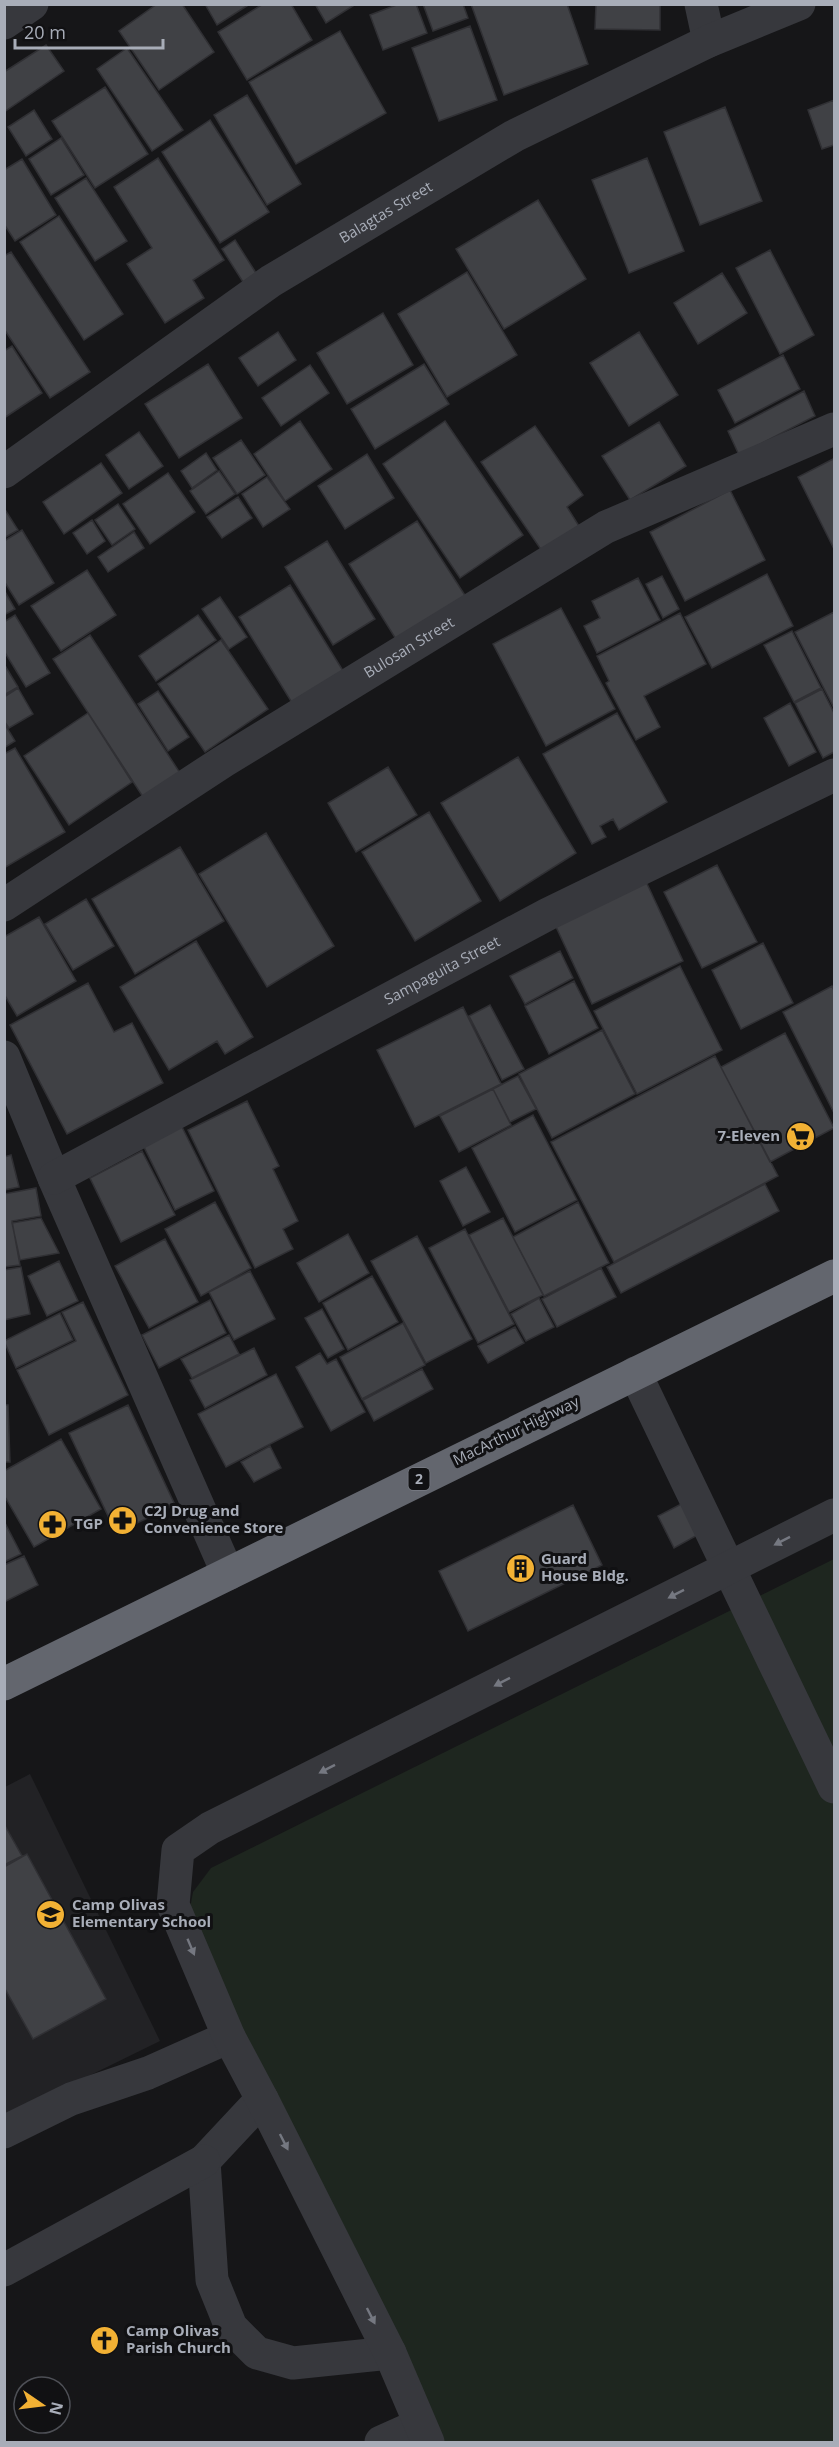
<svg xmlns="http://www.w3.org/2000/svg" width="839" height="2447" font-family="'Open Sans',sans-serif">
  <rect width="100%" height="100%" fill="#161618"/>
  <path fill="#222225" d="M30,1774L160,2041L5,2117V1787Z"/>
  <path fill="#1e261f" d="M834,1559V2442H443L187,1924L193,1892L211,1868Z"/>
  <path fill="#404145" stroke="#303034" stroke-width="1.5" d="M157,4H182L214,52L159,90L119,31Z
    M205,4H250L217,25Z
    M263,4H291L312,40L247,80L218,32Z
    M315,4H356L326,23Z
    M399,4H416L427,33L383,50L370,15Z
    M423,4H463L468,18L433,31Z
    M471,4H567L588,64L504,95Z
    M596,4H660V30L595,29Z
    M470,26L497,100L439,121L412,48Z
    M340,31L386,113L296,164L249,82Z
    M46,45L64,71L4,112V72Z
    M127,48L183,130L152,151L97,69Z
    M105,87L148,154L95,188L52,121Z
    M247,95L301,184L267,205L214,115Z
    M834,100V145L822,149L808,110Z
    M725,107L762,201L700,225L664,132Z
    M34,110L52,139L26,156L8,127Z
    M210,120L269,212L220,243L162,152Z
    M61,138L84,175L51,195L29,159Z
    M158,158L224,260L193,280L204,298L165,323L127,264L152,248L114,187Z
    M647,158L684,251L629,273L592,180Z
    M22,159L56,215L15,241L4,224V170Z
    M86,178L127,241L95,261L55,198Z
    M538,200L586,279L504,329L456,249Z
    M59,216L123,314L84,340L20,242Z
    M235,240L256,273L243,282L222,249Z
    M770,250L814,335L780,354L736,268Z
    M11,252L90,372L50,398L4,329V256Z
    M467,272L517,355L447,397L398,314Z
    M722,273L747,313L698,344L674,303Z
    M383,313L413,365L347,404L317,353Z
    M278,332L296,360L258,386L239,358Z
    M639,332L678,395L629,426L590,363Z
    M12,346L42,393L4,418V351Z
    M783,355L800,389L735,423L718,390Z
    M208,364L242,418L179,458L145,404Z
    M424,364L449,404L375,449L351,409Z
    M310,365L329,393L281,426L262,398Z
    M804,391L815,416L739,455L728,431Z
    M300,421L332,469L285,501L254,454Z
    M445,421L523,535L460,578L383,464Z
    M659,422L686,466L630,500L602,456Z
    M535,426L583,495L567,507L579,526L542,551L481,462Z
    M139,432L163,466L129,489L106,455Z
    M241,440L265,475L237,494L213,458Z
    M206,453L217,470L192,488L181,471Z
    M367,454L394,498L345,529L318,486Z
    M833,459L834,461V549L798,477Z
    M101,463L122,493L64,534L43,502Z
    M219,471L235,494L206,514L190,491Z
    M168,473L195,512L150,544L123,504Z
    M267,477L290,509L263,527L242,494Z
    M730,490L765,560L685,601L650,532Z
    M238,497L252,518L222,538L207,517Z
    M118,504L135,529L112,545L95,520Z
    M4,508L18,530L4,538Z
    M92,520L105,541L87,554L73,533Z
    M417,521L468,600L399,644L349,564Z
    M22,530L54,583L19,605L4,581V541Z
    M134,532L144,548L108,572L98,557Z
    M327,541L375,619L333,645L285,567Z
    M87,570L116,615L61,651L31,606Z
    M767,574L793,626L712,668L685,617Z
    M662,576L679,609L663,618L646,584Z
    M638,578L660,620L597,653L584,626L600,618L592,601Z
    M290,585L345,674L294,706L239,617Z
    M4,590L15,609L4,615Z
    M220,597L247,637L229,649L202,609Z
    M561,608L615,709L546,746L493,644Z
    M834,612V708L795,632Z
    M680,613L706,664L644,696L660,727L636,740L606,683L609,681L597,656Z
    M15,615L50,673L26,687L4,651V622Z
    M198,615L216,640L156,681L139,656Z
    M792,631L821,688L794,702L764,645Z
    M90,635L182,776L145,800L53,659Z
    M221,640L268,709L205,752L158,684Z
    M4,664L18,687L4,695Z
    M18,688L33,714L9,728L4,721V697Z
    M822,689L834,713V752L823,758L795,703Z
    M158,691L189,737L168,751L138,704Z
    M790,703L816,752L789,766L764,718Z
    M88,713L132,782L69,825L24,756Z
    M617,713L667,802L619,830L613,819L600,826L606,837L592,844L543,754Z
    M4,723L15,741L4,748Z
    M15,748L65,832L4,868V754Z
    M518,757L576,853L500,901L441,803Z
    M388,767L417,815L356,852L328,803Z
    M429,812L481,901L415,941L362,852Z
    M266,833L334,946L267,987L199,874Z
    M180,847L224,921L135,974L92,899Z
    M717,865L757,942L702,968L664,892Z
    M642,873L683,961L592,1004L551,916Z
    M86,899L114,946L73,970L45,924Z
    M39,917L76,981L17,1016L4,994V937Z
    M196,941L253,1037L225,1054L217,1041L169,1070L120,987Z
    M763,943L793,1003L741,1029L712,970Z
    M560,951L573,978L525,1004L510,976Z
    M680,966L722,1050L637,1094L594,1011Z
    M574,981L598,1028L549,1054L525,1006Z
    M88,983L114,1032L132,1023L163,1083L67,1134L10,1025Z
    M832,986L834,991V1113L783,1012Z
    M490,1005L524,1069L502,1080L469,1016Z
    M463,1007L501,1084L415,1127L377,1050Z
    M602,1030L635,1094L552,1138L519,1074Z
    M785,1033L834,1128L770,1162L721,1067Z
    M715,1056L778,1176L614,1262L551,1142Z
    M518,1076L536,1109L510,1122L493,1089Z
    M493,1089L511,1125L459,1152L440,1116Z
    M247,1101L279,1166L273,1169L298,1221L283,1229L293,1249L255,1268L188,1130Z
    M533,1115L577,1200L515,1232L472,1148Z
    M179,1121L214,1191L175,1210L141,1141Z
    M142,1151L175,1215L121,1242L90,1178Z
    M11,1155L19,1187L4,1190V1157Z
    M466,1167L490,1212L463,1226L440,1181Z
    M765,1184L779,1211L621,1293L607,1267Z
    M36,1188L41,1216L12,1221L20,1265L4,1267V1194Z
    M215,1202L251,1268L201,1296L165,1229Z
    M578,1202L609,1263L544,1296L513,1237Z
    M41,1218L59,1253L20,1260L12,1223Z
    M503,1218L543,1295L509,1312L469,1235Z
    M465,1229L514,1324L478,1343L429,1248Z
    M348,1234L369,1273L319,1302L297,1263Z
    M417,1236L472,1339L426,1363L371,1261Z
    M165,1239L198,1302L149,1328L115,1266Z
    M59,1261L78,1301L47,1316L28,1276Z
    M21,1267L30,1314L4,1320V1270Z
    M601,1268L616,1297L557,1327L542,1299Z
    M250,1271L275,1319L234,1340L209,1292Z
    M372,1276L398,1322L348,1350L323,1303Z
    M539,1298L554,1327L526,1341L511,1314Z
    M210,1300L226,1333L159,1368L142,1335Z
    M83,1302L128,1395L49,1435L17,1370L76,1341L62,1312Z
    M322,1309L344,1349L328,1358L305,1318Z
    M60,1313L73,1340L16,1368L4,1341Z
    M403,1323L425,1365L362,1399L340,1357Z
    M515,1327L524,1343L488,1363L478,1346Z
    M229,1335L239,1354L192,1378L181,1359Z
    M254,1348L267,1375L205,1408L190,1380Z
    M320,1353L327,1364L336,1359L365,1412L331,1431L296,1367Z
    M422,1369L433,1389L374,1421L363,1400Z
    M276,1374L303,1427L226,1467L198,1414Z
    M4,1405H8L10,1462H4Z
    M128,1405L175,1505L116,1533L69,1433Z
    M61,1439L101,1509L34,1547L4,1495V1471Z
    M270,1446L281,1468L254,1482L241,1462Z
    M687,1501L703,1532L674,1548L658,1516Z
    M573,1505L602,1565L468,1631L439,1571Z
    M4,1521L21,1554L4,1562Z
    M24,1556L38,1585L4,1602V1565Z
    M4,1824L22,1856L4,1865Z
    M27,1854L106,1999L33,2039L4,1987V1867Z"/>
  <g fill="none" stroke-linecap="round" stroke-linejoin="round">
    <g stroke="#37383d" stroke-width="33">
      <path d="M701,4L709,41"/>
      <path d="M4,23L32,4"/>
      <path id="s1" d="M4,472L271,281L514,136L709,41L799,4"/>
      <path id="s2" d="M4,905L224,761L606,527L834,429"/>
      <path d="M4,1057L54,1178L228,1574"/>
      <path id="s3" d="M54,1178L548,914L834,775"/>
      <path d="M635,1373L834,1787"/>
      <path d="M262,2099L204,2161L212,2280L231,2327L257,2353L293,2363L390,2353"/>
      <path d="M4,2132L71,2099L148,2073L229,2037"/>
      <path d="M4,2270L204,2161"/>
      <path d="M381,2442L419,2425"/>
      <path d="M428,2442L390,2353L262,2099L229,2037L173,1905L178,1850L210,1828L834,1515"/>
    </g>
    <path stroke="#63666e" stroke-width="33" d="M4,1684L834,1276"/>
  </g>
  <defs><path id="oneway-solid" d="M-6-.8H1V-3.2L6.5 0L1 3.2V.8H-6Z" transform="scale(1.5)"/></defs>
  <g fill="#757881">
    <use href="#oneway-solid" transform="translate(782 1541) rotate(153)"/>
    <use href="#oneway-solid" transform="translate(676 1594) rotate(153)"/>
    <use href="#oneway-solid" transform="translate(502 1682) rotate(153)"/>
    <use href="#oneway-solid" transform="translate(327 1769) rotate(153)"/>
    <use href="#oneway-solid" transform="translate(191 1947) rotate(67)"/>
    <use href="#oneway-solid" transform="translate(284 2142) rotate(63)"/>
    <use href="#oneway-solid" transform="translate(371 2316) rotate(63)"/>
  </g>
  <defs>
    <symbol id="supermarket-disc" viewBox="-11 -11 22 22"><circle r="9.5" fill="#f2b134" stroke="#111113"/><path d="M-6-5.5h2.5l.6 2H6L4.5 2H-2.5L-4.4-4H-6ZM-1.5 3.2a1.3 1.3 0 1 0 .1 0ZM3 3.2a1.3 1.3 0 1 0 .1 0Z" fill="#111"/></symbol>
    <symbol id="pharmacy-disc" viewBox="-11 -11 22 22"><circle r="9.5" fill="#f2b134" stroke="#111113"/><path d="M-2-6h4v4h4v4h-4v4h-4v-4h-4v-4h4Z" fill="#111"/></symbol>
    <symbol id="building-disc" viewBox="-11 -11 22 22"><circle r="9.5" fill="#f2b134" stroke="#111113"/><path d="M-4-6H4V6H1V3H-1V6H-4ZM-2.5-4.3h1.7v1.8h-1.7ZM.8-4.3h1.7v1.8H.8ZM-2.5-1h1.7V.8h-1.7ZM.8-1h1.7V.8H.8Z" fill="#111"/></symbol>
    <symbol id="school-disc" viewBox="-11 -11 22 22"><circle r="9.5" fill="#f2b134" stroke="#111113"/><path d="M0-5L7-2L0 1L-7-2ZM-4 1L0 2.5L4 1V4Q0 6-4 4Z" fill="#111"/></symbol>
    <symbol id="church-disc" viewBox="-11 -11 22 22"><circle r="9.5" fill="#f2b134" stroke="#111113"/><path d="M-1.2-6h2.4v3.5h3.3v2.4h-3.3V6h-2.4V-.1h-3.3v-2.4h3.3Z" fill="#111"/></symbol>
  </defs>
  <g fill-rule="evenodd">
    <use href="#supermarket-disc" x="784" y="1120" width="33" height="33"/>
    <use href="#pharmacy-disc" x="106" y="1504" width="33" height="33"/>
    <use href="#pharmacy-disc" x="36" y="1508" width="33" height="33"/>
    <use href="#building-disc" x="504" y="1552" width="33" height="33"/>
    <use href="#school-disc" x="34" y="1898" width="33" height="33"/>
    <use href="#church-disc" x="88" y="2324" width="33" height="33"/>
  </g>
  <g text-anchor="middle" stroke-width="6" stroke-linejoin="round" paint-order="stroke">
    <rect fill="#111113" stroke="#7b7e86" stroke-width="1.5" x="408.5" y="1468" width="21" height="22" rx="4.5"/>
    <g font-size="14" font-weight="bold" fill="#a8adb8">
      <text x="419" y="1484">2</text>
    </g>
    <g font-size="15" fill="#a8adb8" stroke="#111113">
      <text dy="5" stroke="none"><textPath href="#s1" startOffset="462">Balagtas Street</textPath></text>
      <text dy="5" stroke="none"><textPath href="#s2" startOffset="480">Bulosan Street</textPath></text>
      <text dy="5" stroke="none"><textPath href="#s3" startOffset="440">Sampaguita Street</textPath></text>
      <text transform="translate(516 1431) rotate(-26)" y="5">MacArthur Highway</text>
    </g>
    <g font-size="15" font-weight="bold" fill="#a8adb8" stroke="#111113" text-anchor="start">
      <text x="780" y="1141" text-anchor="end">7-Eleven</text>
      <text x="144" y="1516">C2J Drug and<tspan x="144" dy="17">Convenience Store</tspan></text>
      <text x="74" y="1529">TGP</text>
      <text x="541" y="1564">Guard<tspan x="541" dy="17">House Bldg.</tspan></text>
      <text x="72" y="1910">Camp Olivas<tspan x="72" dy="17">Elementary School</tspan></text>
      <text x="126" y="2336">Camp Olivas<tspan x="126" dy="17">Parish Church</tspan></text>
    </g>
  </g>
  <rect width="839" height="2447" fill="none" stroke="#a8adb8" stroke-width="12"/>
  <g transform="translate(42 2405) rotate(104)"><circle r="28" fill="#111113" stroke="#4d4f55" stroke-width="1.5"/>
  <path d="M0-4.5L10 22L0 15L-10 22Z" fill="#f2b134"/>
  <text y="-9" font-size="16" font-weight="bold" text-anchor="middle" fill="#a8adb8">N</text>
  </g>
  <path d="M15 39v9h148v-9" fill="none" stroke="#a8adb8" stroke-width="3"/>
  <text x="24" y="39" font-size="18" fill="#a8adb8" stroke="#111113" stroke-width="4.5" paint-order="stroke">20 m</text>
</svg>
